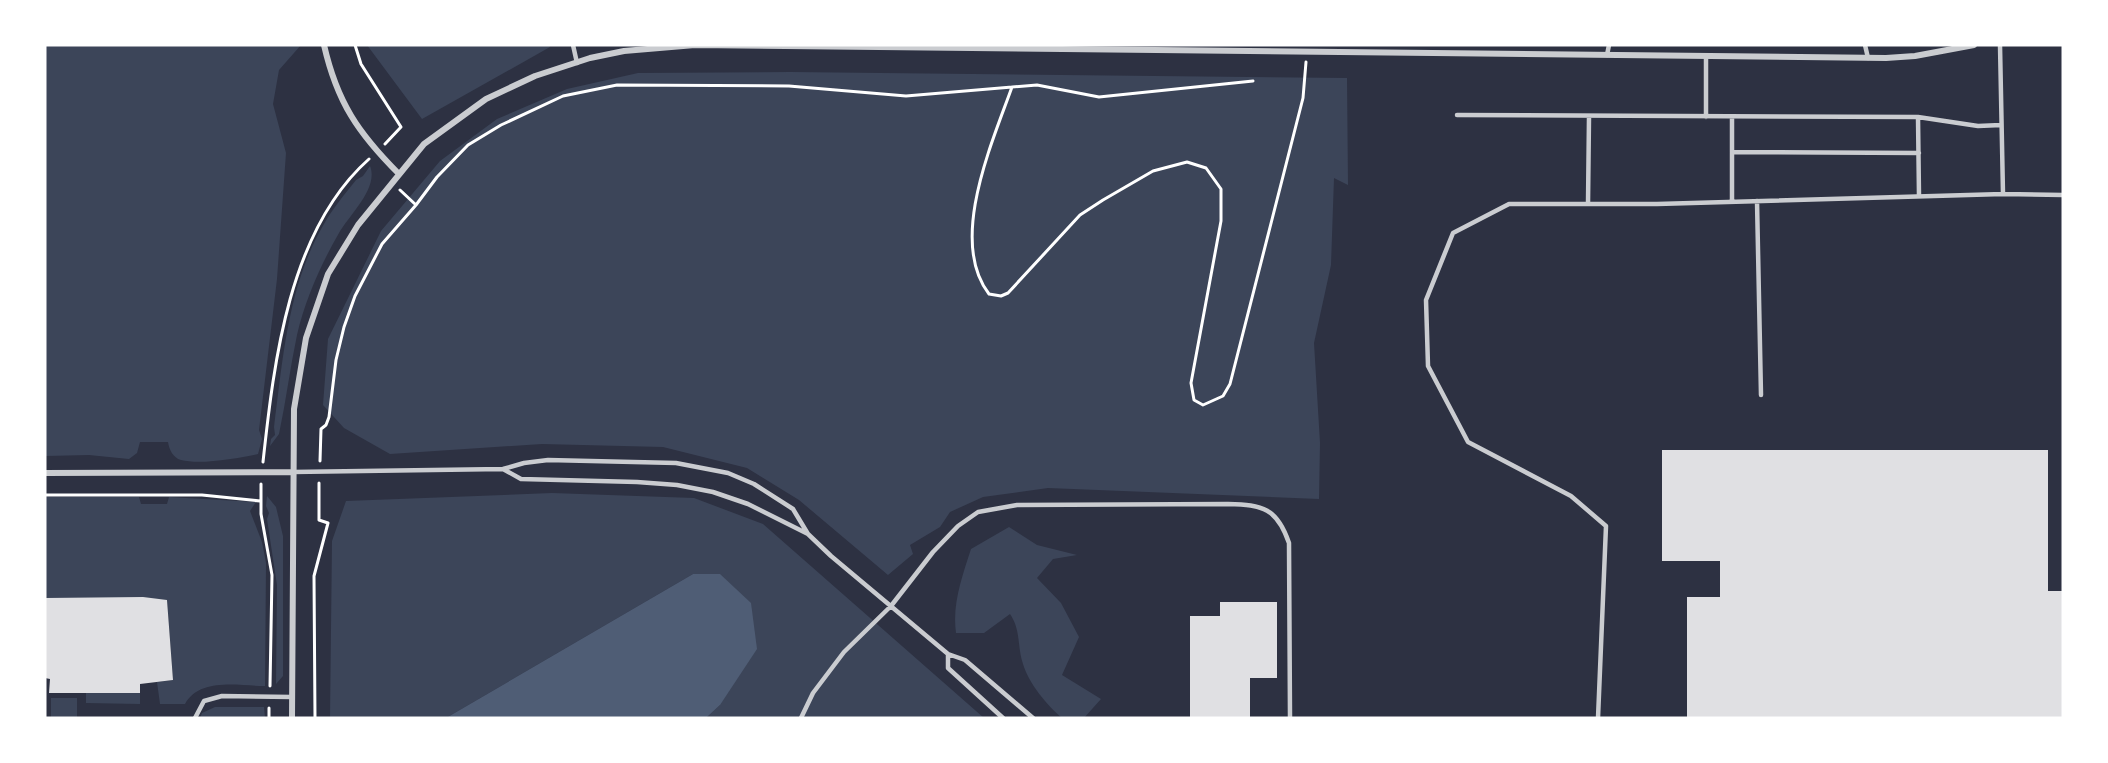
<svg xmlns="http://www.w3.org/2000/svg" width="2108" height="763" font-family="Merriweather,serif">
  <rect width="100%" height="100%" fill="#2d3142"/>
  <path fill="#3c4559" d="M45,45H301L279,70L273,104L286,153L277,279L259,430L262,439L258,454C238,458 201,465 181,460C173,458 169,449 168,442H140L137,453L129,459L89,455L45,456Z
    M367,45H549L550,47L422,119Z
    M790,72L1347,78L1348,185L1334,178L1331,265L1314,343L1320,443L1319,499L1048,488L983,497L950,512L940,527L910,545L913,554L888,575L799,500L747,468L663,447L542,444L390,454L344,428L323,405L328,339L381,231L440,161L497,119L567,89L638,73Z
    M370,166C379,188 349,215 339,233C321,264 305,300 297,335C290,368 286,401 279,434L270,446L271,439L275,435L274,427C283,358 288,285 324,224C333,208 345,194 356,180L363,176Z
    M552,493L694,498L763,524L984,718H706L720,705L693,574L446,718H330L332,541L346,501Z
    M267,496L276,507L283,536V676L276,684L277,585L267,519L269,513L266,506Z
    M45,497H139L141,504H167L169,497L256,502L250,511L262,542L266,563L265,686C239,686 200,677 185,704H160L157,682L173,680L167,600L45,598Z
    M1009,527L1037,545L1077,555L1053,559L1037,578L1061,603L1079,637L1062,675L1101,699L1084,718H1062C1047,705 1029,684 1023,664C1017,646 1021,630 1010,614L984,633H956C952,604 962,577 971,549Z
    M86,693H140V704L86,703Z
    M51,698H77V718H51Z
    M215,707H264L265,718H200L202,713Z"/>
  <path fill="#4f5d75" d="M693,574H720L751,603L757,649L720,705L706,718H446Z"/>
  <path fill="#e0e0e3" d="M1662,450H2048V591H2063V718H1687V597H1720V561H1662Z
    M143,597L167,600L173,680L140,684V693H49L50,679L45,678V598Z
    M1220,602H1277V678H1250V718H1190V616H1220Z"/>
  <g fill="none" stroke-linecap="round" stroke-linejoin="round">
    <path stroke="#fff" stroke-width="3" d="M355,45L361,64L401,127L385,144
      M1012,87C992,143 948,241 989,294L1001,296L1008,293L1080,215L1103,200L1153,171L1187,162L1206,168L1221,189V221L1191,383L1194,400L1203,405L1223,396L1230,384L1303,98L1306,62
      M400,190L416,205
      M320,461L321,429L326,425L329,417L336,360L344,327L355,296L382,244L416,205L437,177L468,145L501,125L563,96L617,85L789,86L906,96L1037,85L1099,97L1253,81
      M263,462C274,361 289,230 369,159
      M261,484V514L272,575L270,686
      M45,495H202L260,501
      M269,718V708
      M315,718L314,576L328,523L319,520V483"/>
    <path stroke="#caccd0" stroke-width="4.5" d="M573,45L577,63
      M1865,45L1868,58
      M2000,45L2003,194
      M1607,55L1609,45
      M1457,115L1918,117L1978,126L2001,125
      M1706,117V56
      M1918,117L1919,196
      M1732,152L1919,153
      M1757,201L1761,395
      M1732,202V117
      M1588,204L1589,117
      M503,469L521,479L637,482L677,485L713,492L748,504L808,534
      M292,472L503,469L524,463L548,460L676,463L728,473L754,484L793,509L808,534L831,556L948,654L965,660L1033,718
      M948,654V668L1003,718
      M195,718L204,701L222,696L292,697
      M801,718L813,693L844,652L891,606L933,552L958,526L978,512L1017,505L1228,504C1263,505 1277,508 1289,543L1290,718
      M1598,718L1606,526L1571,496L1468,442L1428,366L1426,300L1453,233L1509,204H1657L2003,194L2063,195"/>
    <path stroke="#caccd0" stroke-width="6" d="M324,45C337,102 358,133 399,174
      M45,473L292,472
      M292,718L294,409L306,338L328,274L358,225L424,144L486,99L535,76L590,58L624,51L695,45L1886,58L1915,56L1974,45"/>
  </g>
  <rect width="2108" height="763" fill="none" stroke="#ffffff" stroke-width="93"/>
</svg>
